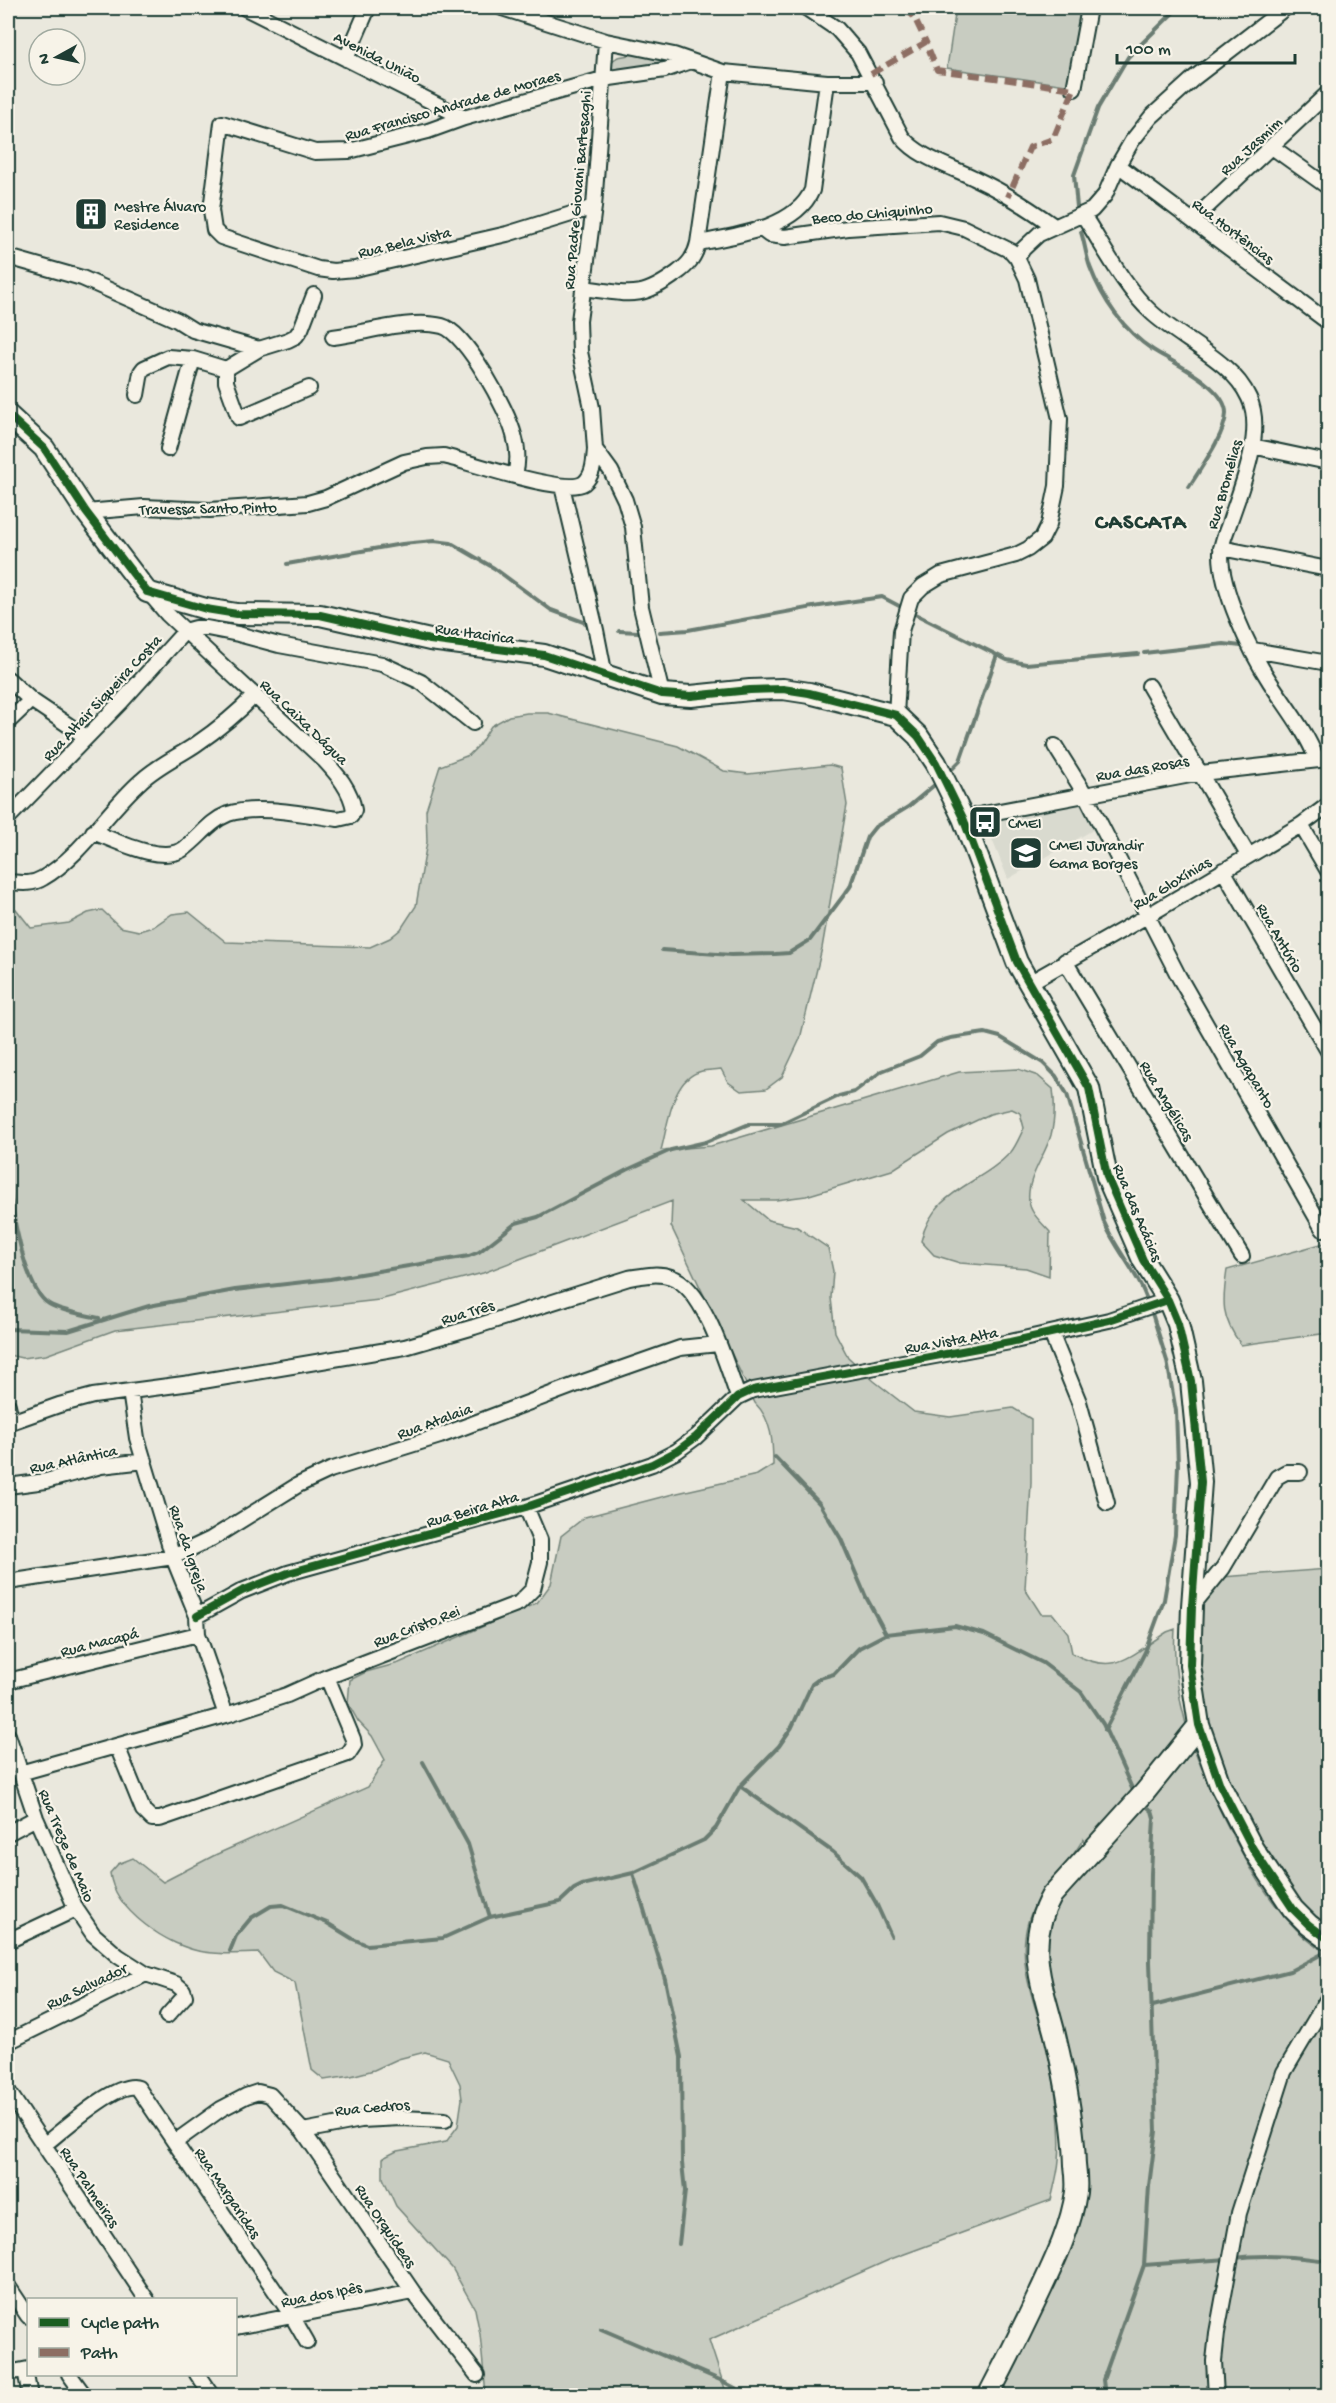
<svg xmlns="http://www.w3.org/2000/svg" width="1336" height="2403" font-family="'Gochi Hand',sans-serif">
  <rect width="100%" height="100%" fill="#eae8dd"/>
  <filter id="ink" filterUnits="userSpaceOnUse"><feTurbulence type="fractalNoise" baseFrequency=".0167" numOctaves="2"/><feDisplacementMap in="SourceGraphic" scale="12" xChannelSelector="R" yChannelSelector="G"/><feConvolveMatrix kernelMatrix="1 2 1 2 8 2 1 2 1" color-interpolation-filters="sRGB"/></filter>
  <g filter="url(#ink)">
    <path fill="#d9dacf" d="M1088,803L1098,827L1008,879L983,817Z"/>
    <path fill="#c8ccc1" stroke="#74847a" stroke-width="1.5" d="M956,8H1084L1073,86L947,68Z
      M640,53L669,59L671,65L611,72L609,63L618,57Z
      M527,713H548L678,746L724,771L748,774L830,765L841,768L847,805L822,948L800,1039L782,1077L766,1089L741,1091L728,1082L721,1069C715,1070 708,1070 702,1071C671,1078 668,1126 661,1150L711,1146L959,1072L1018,1069L1038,1076L1053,1089C1055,1104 1055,1119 1051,1135C1045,1156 1026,1179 1029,1201C1030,1213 1042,1223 1050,1232L1049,1276L1026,1268L960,1263L934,1255L921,1241C933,1189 979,1186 1011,1152C1016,1146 1020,1136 1024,1128L1020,1113L1012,1109L990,1114L948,1134L892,1170L806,1196L776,1200H744L768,1220L797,1227L828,1248L833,1271L831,1298L835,1332L848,1357L874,1381L914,1412L950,1417L1013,1408L1031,1419V1483L1025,1589L1041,1614H1053L1068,1633L1072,1653C1116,1677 1129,1656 1167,1632L1175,1629C1173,1660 1178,1695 1186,1724C1205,1788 1267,1924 1328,1953V2395H997L1077,2222L1052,1992L1044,1944L1050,1915L1090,1858L1083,1839C1068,1868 1037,1890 1028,1922C1015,1967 1039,2012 1049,2055C1055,2084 1062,2131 1059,2160C1058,2173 1054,2187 1051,2200L891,2259L709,2340L727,2395H486L480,2334L475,2309L452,2268L396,2206L383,2178V2158L397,2151L446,2142L458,2126L462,2099L460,2084L448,2059L425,2052L398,2059L374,2070L351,2076L324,2080L312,2070L295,1983L273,1972L259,1953C241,1954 222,1955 204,1952C168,1947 114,1910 110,1873L118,1864L133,1858L163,1882L215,1855L368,1787L385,1760L372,1736L358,1721L348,1703L350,1680L366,1672L399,1663L537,1603L551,1584L561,1536L585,1517L673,1494L757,1475L773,1465C773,1443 772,1420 755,1403L671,1226L672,1201L483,1273L379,1300L115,1330L46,1355L22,1358L8,1355V906L16,909L31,928L69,923L88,913L102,910L120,927L139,931L153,927L172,914L189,912L226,942L370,947L390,938L401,929L416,906L427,842L426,810L440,766L469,755L479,745L491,726L509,716Z
      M1328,1242V1333L1241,1345C1221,1317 1222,1303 1227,1270Z
      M1328,1569V1933L1288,1892L1238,1808L1203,1718L1195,1610L1222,1577Z"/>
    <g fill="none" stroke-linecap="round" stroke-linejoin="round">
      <path stroke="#6a7c72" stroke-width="4" d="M1077,207L1074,175L1098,108L1128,57L1178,8
        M1081,232C1085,244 1086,256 1090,267C1102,299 1124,331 1153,350C1172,362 1227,387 1226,414C1225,435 1200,469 1189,487
        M287,564L402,544L434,541L451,543L494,568L551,610L589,624
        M911,612L1007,660L1026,664L1138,654
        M619,631L638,632
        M660,632L688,630L813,607L882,597L903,608
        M1144,653L1224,644L1241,646
        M950,771L960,761L997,655
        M662,950L731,955L775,954L789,953L810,940L850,887L867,837L875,827L908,807L938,782
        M8,1177C11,1205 24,1290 49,1304C63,1312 83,1314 99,1318
        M8,1329L68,1331L149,1306L235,1290L330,1279L469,1256L479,1252L516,1223L538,1217L627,1170L671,1150L706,1142L749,1124H780L839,1096L854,1092L882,1071L920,1056L937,1042L951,1038L985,1033L1000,1037L1043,1063L1056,1076L1067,1094L1104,1222C1116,1250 1139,1274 1148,1303
        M775,1457L820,1504L841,1539L866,1597L886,1634
        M1105,1730L1145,1652L1164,1600L1175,1535L1178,1465L1176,1411L1167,1361L1151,1310
        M423,1762L468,1844L490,1917
        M740,1786L833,1852L861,1877L876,1903L891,1936
        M633,1873L665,1979L681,2057L682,2163L685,2191L679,2244
        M230,1951L236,1936L251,1918L271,1906L283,1905L327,1923L353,1939L367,1945L443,1938L490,1917L560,1902L574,1889L582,1885L633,1873L704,1840L716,1828L740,1786L779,1746L792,1727L812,1684L820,1678L834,1674L859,1648L886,1634L955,1626L984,1634L1043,1663L1081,1692L1103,1724L1135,1795
        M1153,2006L1290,1971L1322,1954L1328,1945
        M1234,2258C1266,2254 1297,2257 1328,2261
        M1144,2265L1227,2259
        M601,2329L720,2380L737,2389L743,2396
        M1105,2396L1103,2380L1144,2265L1149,2186L1156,2131L1150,1962L1151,1873L1154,1818L1152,1811L1143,1803"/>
      <defs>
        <path id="street" d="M245,8L464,118
          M502,8L606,41L674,55L723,72L827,82H875
          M806,8L837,29L858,53L902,137C919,158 950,166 974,178C1002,191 1029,208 1054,226
          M606,41L594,207L579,321L580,352L592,408L595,449L611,471L625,500L633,527L641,607L662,694
          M346,59L368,8
          M1074,89L1089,8
          M1272,147L1328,187
          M1118,165L1328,322
          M594,207L507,234L355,269L333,271L318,269L221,237L214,230L211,210L222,123L315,152L349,151L428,131L464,118L603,79L665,70L691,61
          M1083,215C1104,247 1123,286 1151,312C1181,340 1232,360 1249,398C1265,432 1241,488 1230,521C1227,531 1221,542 1221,552C1220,589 1250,651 1270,682C1287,708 1306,731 1317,760
          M1193,220L1328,93
          M760,228L769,235L785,237L848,228L939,222L964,228L1011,251L1017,258
          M698,243C735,236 796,228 812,190L827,82
          M8,257L82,278L177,320L193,330L259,349
          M583,288C628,293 638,302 677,273C688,265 695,257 698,243L723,72
          M333,337C365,333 411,318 442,326C466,332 508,411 514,435C518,449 519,461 515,475
          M226,369V382L239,418L309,388
          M137,395L141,372L144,368L168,357L193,359L226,369L259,349L288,340L296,336L301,329L314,295
          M1252,446L1328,462
          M168,449L193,359
          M562,486L596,630L605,676
          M86,512L144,507L210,510L308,503L326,498L404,462L427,457L444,456C469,462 566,496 584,483C594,475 594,460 595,449
          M1221,548L1328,569
          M1253,650L1328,663
          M8,679L31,700L86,737
          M1149,686L1248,855
          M896,715L901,631L911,598L923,586L941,575L1016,555L1028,549L1042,538L1049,524L1057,486L1060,419L1027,279L1017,258L1023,249L1039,234L1092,210L1105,195L1118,165L1132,141L1151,117L1194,78L1285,8
          M8,722L31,700
          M1055,746L1085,794L1179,977L1323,1229
          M8,818L122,701L185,631L196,628H207L238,634L279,645L382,664L421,682L473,723
          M963,818L1201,773L1328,759
          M1301,825L1328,871
          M93,832C117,841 163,865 185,848C200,837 210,821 228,814C257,804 307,815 338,819L351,816L354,810C351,790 337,774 324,760L167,614L149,593
          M1223,870L1328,1051
          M8,882C20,883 32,885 43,878C81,856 108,810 141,781C157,766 177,757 195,745C217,730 237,714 255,695
          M1065,961L1242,1256
          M1029,983L1147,916L1301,825L1328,805
          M1051,1333L1079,1402L1107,1503
          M130,1391L137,1438L173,1557L197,1616L198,1634L226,1715
          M8,1405L12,1422
          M8,1423L59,1405L93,1396L191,1383L405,1347L474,1327L629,1278C642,1276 657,1272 671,1277C704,1287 727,1366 738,1397
          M8,1486L46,1481L101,1466L145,1461
          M8,1582L173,1557L211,1539L298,1485L330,1470L440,1436L583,1382L680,1348L718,1344
          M1192,1606L1223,1568L1277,1477L1286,1472H1300
          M197,1616L242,1591L288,1573L526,1507L652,1464L677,1451L696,1437L738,1397L753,1390L1010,1342L1109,1320L1168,1300
          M8,1681L198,1634
          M8,1735L36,1818L76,1909L93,1934L118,1956L146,1974L176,1984L183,1990L185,1996L167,2016
          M117,1746L143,1810L152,1819H160L348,1754L354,1745L353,1739L327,1677
          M20,1773L226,1715L287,1695L327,1677L519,1603L533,1589L540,1562V1540L526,1507
          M8,1833L36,1818
          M8,1941L76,1909
          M8,2042L146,1974
          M8,2091L147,2300
          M303,2131L361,2120L401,2118L445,2120
          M175,2142L221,2109L246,2096L258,2092L270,2095L303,2131L413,2292L477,2375
          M44,2145C61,2132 118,2079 138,2088L292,2316L307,2342
          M8,2286L28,2316
          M236,2327L413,2292
          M25,2370L30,2396
          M8,2373L28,2369
          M69,2374L85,2396
          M197,2374L212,2396
          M1216,2396L1214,2361L1217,2333L1239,2213L1284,2072L1328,1998"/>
        <path id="secondary" d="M8,415L44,448L86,512L147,592L206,609L237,614L320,615L430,640L544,655L662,694L691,696L750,690L783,689L809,693L896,715L918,736L936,763L963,818L1017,962L1089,1088L1107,1177L1143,1260L1168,1300L1178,1324L1191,1381L1201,1482L1192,1606L1190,1665L1199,1725L1220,1785L1253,1849L1293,1909L1309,1925L1328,1939
          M988,2396C1006,2362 1023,2328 1039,2294C1054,2262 1071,2228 1076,2192C1077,2183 1076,2173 1075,2165C1074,2121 1065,2077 1055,2035C1042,1984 1024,1944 1052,1895L1145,1792L1199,1725"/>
      </defs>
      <use href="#street" stroke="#1f3d34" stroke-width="18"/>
      <use href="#secondary" stroke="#1f3d34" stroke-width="24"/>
      <use href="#street" stroke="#f7f3e8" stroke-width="14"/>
      <use href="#secondary" stroke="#f7f3e8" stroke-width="20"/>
      <path stroke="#8d6e63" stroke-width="6" stroke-dasharray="12 6" stroke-linecap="butt" d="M905,8L914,17L926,42
        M871,74L926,42L937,70L1074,89L1053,139L1030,147L1008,197"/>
      <defs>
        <path id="cycleway" d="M8,415L44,448L86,512L147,592L206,609L237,614L320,615L430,640L544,655L662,694L691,696L750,690L783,689L809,693L896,715L918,736L936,763L963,818L1017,962L1089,1088L1107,1177L1143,1260L1168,1300L1178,1324L1191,1381L1201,1482L1192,1606L1190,1665L1199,1725L1220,1785L1253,1849L1293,1909L1309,1925L1328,1939
          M197,1616L242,1591L288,1573L526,1507L652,1464L677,1451L696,1437L738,1397L753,1390L1010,1342L1109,1320L1168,1300"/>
      </defs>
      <use href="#cycleway" stroke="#f7f3e8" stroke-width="11"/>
      <use href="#cycleway" stroke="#1b5e20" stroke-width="8"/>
    </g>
  </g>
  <defs>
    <symbol id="building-square" viewBox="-11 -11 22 22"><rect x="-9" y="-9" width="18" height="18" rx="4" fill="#1f3d34" stroke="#f7f3e8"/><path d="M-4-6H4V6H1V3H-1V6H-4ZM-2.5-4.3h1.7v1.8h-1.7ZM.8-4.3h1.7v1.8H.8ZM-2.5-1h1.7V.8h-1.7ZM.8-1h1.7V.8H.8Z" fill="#fff"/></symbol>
    <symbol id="bus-square" viewBox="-11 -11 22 22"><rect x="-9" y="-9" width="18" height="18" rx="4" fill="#1f3d34" stroke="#f7f3e8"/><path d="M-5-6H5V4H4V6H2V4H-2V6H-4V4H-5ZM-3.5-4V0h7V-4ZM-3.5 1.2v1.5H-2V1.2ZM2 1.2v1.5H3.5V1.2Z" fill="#fff"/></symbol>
    <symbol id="school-square" viewBox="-11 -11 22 22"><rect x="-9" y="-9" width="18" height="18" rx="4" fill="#1f3d34" stroke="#f7f3e8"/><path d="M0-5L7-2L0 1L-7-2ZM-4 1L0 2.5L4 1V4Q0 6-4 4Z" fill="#fff"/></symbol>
  </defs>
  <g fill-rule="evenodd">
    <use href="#building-square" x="72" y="195" width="38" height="38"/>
    <use href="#bus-square" x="966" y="803" width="38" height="38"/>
    <use href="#school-square" x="1007" y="834" width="38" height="38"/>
  </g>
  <g text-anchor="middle" stroke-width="4.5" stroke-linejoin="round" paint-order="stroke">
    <g font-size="16" fill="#1f3d34" stroke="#f7f3e8">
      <text transform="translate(378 56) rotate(27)" y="6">Avenida União</text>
      <text transform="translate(452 104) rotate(-16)" y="6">Rua Francisco Andrade de Moraes</text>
      <text transform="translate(1250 145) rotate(-43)" y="6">Rua Jasmim</text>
      <text transform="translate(576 190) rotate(-85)" y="6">Rua Padre Giovani Bartesaghi</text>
      <text transform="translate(872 212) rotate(-5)" y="6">Beco do Chiquinho</text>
      <text transform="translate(1234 230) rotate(37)" y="6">Rua Hortências</text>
      <text transform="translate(404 241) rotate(-13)" y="6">Rua Bela Vista</text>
      <text transform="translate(1223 484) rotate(-74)" y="6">Rua Bromélias</text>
      <text transform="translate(208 507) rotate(-1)" y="6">Travessa Santo Pinto</text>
      <text transform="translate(475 632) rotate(8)" y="6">Rua Itacirica</text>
      <text transform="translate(101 697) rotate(-47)" y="6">Rua Altair Siqueira Costa</text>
      <text transform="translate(305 721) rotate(44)" y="6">Rua Caixa Dágua</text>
      <text transform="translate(1142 767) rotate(-10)" y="6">Rua das Rosas</text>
      <text transform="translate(1171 882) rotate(-31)" y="6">Rua Gloxínias</text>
      <text transform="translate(1281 937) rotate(60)" y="6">Rua Antúrio</text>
      <text transform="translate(1248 1065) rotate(60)" y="6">Rua Agapanto</text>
      <text transform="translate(1168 1100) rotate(59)" y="6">Rua Angélicas</text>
      <text transform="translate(1139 1212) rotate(67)" y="6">Rua das Acácias</text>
      <text transform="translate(467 1311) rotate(-17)" y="6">Rua Três</text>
      <text transform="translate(951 1339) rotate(-10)" y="6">Rua Vista Alta</text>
      <text transform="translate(434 1420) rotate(-20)" y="6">Rua Atalaia</text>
      <text transform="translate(73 1458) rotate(-12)" y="6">Rua Atlântica</text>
      <text transform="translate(472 1508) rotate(-16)" y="6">Rua Beira Alta</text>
      <text transform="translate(190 1548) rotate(71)" y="6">Rua da Igreja</text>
      <text transform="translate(416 1625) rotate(-21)" y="6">Rua Cristo Rei</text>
      <text transform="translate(99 1641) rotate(-14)" y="6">Rua Macapá</text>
      <text transform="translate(68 1845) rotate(67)" y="6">Rua Treze de Maio</text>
      <text transform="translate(86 1985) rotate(-26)" y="6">Rua Salvador</text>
      <text transform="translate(372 2106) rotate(-5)" y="6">Rua Cedros</text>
      <text transform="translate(91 2186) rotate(56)" y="6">Rua Palmeiras</text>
      <text transform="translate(229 2192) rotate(56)" y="6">Rua Margaridas</text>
      <text transform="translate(387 2225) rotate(56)" y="6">Rua Orquídeas</text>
      <text transform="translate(321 2293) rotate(-11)" y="6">Rua dos Ipês</text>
    </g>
    <g font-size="16" fill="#1f3d34" stroke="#f7f3e8" text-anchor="start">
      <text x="114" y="211">Mestre Álvaro<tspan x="114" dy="18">Residence</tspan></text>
      <text x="1008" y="828">CMEI</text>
      <text x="1049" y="850">CMEI Jurandir<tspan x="1049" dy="18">Gama Borges</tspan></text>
    </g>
    <g font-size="22" font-weight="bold" letter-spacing="1.5" fill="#1f3d34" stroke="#f7f3e8">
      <text x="1141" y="528">CASCATA</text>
    </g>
  </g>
  <rect width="1336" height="2403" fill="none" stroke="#f7f3e8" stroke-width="30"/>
  <rect x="15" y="15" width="1306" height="2373" fill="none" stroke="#1f3d34" stroke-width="2" filter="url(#ink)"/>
  <rect x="27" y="2298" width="210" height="78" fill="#f7f3e8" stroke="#a1aaa0" stroke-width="1.5"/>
  <rect x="39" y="2318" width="30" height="9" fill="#1b5e20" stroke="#a1aaa0" stroke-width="1.5"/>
  <text x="81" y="2328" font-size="18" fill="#1f3d34">Cycle path</text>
  <rect x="39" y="2348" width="30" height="9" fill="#8d6e63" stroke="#a1aaa0" stroke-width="1.5"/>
  <text x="81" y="2358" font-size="18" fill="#1f3d34">Path</text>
  <g transform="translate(57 57) rotate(262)"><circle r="28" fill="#f7f3e8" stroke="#a1aaa0" stroke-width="1.5"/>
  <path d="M0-4.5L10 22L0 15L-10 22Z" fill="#1f3d34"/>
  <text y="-9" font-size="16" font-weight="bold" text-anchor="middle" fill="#1f3d34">N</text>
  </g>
  <path d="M1117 54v9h178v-9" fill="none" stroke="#1f3d34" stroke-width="3"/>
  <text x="1126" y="54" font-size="18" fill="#1f3d34" stroke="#f7f3e8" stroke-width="4.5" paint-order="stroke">100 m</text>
</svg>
